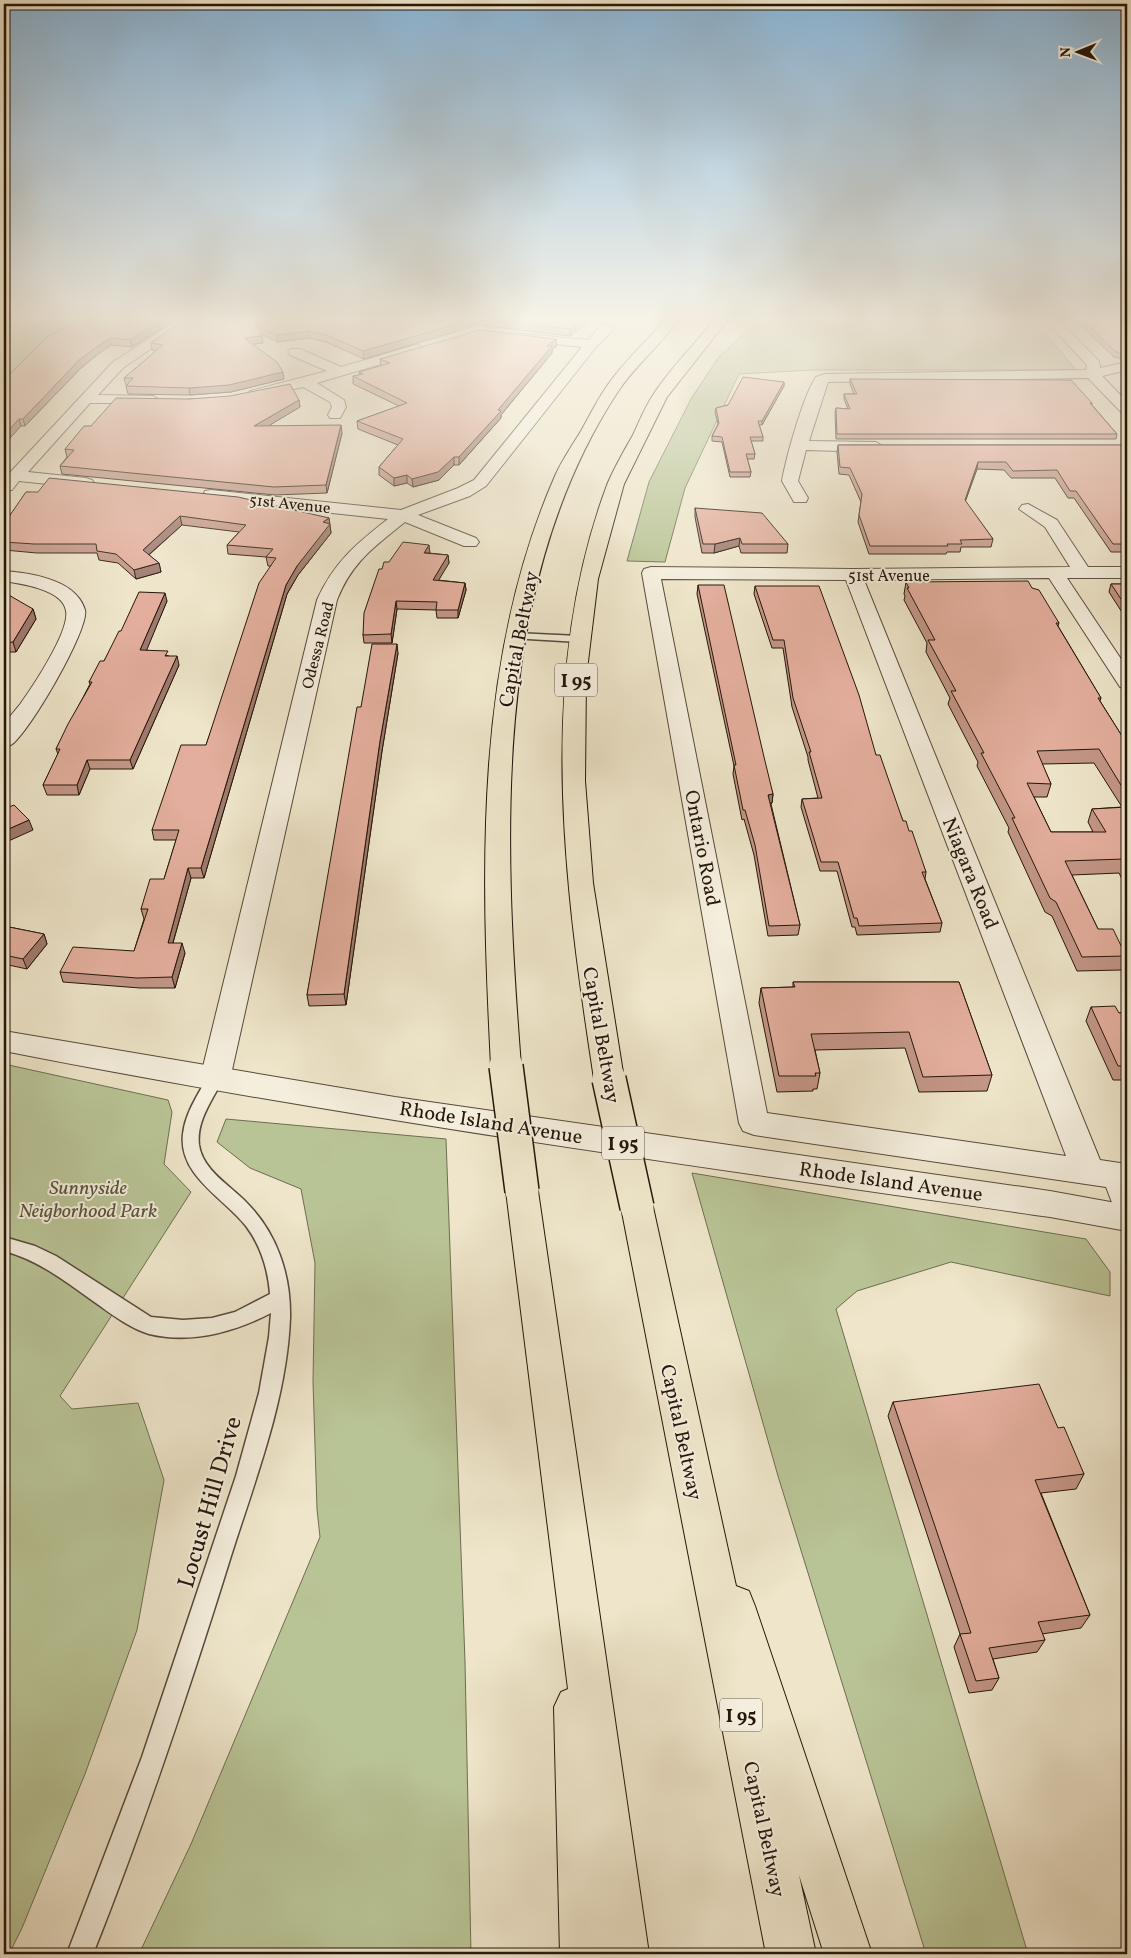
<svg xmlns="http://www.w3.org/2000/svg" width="1131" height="1958" font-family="Vollkorn,serif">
  <rect width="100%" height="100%" fill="#eee5ca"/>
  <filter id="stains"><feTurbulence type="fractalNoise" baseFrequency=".004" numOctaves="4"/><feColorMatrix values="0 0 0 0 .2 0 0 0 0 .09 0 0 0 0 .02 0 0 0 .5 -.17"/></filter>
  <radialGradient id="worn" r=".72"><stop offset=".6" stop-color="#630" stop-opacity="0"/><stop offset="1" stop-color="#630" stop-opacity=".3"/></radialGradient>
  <path fill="#b9c496" stroke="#6e6d50" d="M4,317H75L11,374H4Z
    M761,317H1032L1076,370H813L739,374L685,488L665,562L627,561L649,482L691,399L718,358Z
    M4,1064L168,1100L172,1112L164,1164L191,1192L60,1396L72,1409L138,1403L164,1480L137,1630L85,1774L22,1928L9,1954H4Z
    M226,1119L446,1139L465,1662L471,1954H139L191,1844L320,1537L317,1509L313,1382L315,1263L301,1189L250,1168L217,1142Z
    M692,1173L1086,1239L1110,1272V1296L951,1262L857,1291L836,1309L1028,1954H926L778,1476Z"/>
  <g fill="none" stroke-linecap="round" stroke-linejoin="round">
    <defs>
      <path id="service" d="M515,633L579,636L584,639L579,642L511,638V634Z
        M215,1073L221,1075L223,1079C213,1099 196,1121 199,1145C203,1171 230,1185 246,1202C277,1233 291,1275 290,1318C287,1399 255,1480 231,1556C189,1691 145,1823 93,1954H67L142,1757L236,1476L259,1393L269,1337L271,1313C234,1332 191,1344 149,1334C129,1328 110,1313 93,1301C65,1281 38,1260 4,1251V1237L35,1246L56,1256L151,1317L183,1320L212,1318L235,1312L270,1294C268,1269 261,1246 246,1226C224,1198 178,1175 183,1134C185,1113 199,1093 209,1075Z"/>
      <path id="minor" d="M182,317H197L123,368L98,395L153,396L160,400L158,403H90L28,472L86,478L92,480L94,483L92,486L86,488L19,481L12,490H4V479L113,362Z
        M479,317H491L484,334L479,335L472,331Z
        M1042,317H1055L1099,361L1100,368L1127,362V370L1102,376L1127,402V414L1122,413L1088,378L828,382L809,441L876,442L884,447L876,452L806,450L798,481L808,498L806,502H794L782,481C786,458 803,396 816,377L825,374L1086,370L1087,365Z
        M607,324L614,328L612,331L596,347L486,486L470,496L418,515L476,538L479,542L476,546H464L405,522C374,547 352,562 337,600L230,1079L226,1087L215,1090L204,1087L200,1079L317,600C334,562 356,544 388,519L211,500L205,499L203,495L205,491L211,490L401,510L458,488L474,480L582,347L519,340L512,336L514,333L588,340L602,325Z
        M416,345L421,346L423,349L421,352L317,383L344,400L346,407L340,418H330L328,415L332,407L330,402L303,387L255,398L248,394L250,391L327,371L290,355L288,352L290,349H300L341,367Z
        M1028,504L1057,520L1088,567H1127V578H1067L1127,668V689L1120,687L1049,578L864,580L1100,1160L1127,1164V1217L1116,1213L1106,1187L754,1135L743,1131L739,1123L642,573L644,569L651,567L853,569L1070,567L1045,527L1019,509L1022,505ZM661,579L846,580L1066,1156L767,1113Z
        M4,571C30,573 76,579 85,610C90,628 28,735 11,745C9,746 6,746 4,747C4,741 3,733 4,728C5,720 16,710 21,703C33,686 70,631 66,611C63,589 21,584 4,581Z"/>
      <path id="tertiary" d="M4,1031L395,1097L1050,1191L1127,1205V1231L1050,1217C701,1167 350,1119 4,1051Z"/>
      <path id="motorway" d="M668,317H681C662,344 635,365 617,393C490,588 504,844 521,1066L516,1074L506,1077L496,1074L491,1066C481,869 474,661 555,476C562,460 572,446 581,431C589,417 596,402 605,389C622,363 647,341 668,317Z
        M717,317H730L667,397L624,484L598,579L586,678L585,781L593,883L624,1079L620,1087L609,1090L598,1087L594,1079C564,883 536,675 607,485C614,468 624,451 633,435C639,422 645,407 653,395C671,367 696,343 717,317Z
        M522,1178L533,1182L538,1191L649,1954H560L554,1707L561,1692L568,1689L506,1191L511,1182Z
        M637,1194L649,1198L653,1207L736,1586L749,1591L755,1606L872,1954H824L799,1875L816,1954H766L621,1207L625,1198Z"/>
    </defs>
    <use href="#service" stroke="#564a3a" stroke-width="3"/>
    <use href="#minor" stroke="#564a3a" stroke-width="2"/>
    <use href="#tertiary" stroke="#564a3a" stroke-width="2"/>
    <use href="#motorway" stroke="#24160a" stroke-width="2"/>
    <use href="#service" fill="#f4eedd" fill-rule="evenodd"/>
    <use href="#minor" fill="#f4eedd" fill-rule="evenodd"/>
    <use href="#tertiary" fill="#f4eedd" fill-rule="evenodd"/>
    <use href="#motorway" fill="#eee5ca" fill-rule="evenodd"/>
    <defs>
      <path id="motorway-bridge" d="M506,1066L522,1191
        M609,1079L637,1207"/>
    </defs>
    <use href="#motorway-bridge" stroke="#24160a" stroke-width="36" stroke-linecap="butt"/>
    <use href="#motorway-bridge" stroke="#eee5ca" stroke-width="33"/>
  </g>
  <path fill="#c39687" stroke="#24160a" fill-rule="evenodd" d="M74,317H179L132,347L111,345L97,355L81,368L25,426H21L4,380L75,322Z
    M188,317H586V324L570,336L478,325L364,359L326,342L310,338L277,342L261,334L263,343L253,344L284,379L231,392L190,395L128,394L126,386L127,385H126L124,378L156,351L152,350L151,343Z
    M1072,317H1127V360L1114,357Z
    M556,339L557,346L552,349V353L501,415V418L459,465H454L439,480L413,487L407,483L394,486L379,475V467L398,445L358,429L357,421L399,406L353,384V376L359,375V372L381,366L380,359Z
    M850,379L1092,403V405L1117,434L1116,439H836L835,413L836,408L848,409L844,399V394H854L850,384Z
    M784,382V386L762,425H759L763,437V441H751L755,454L754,459H747L751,472L750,477H730L722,442L712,441V436L718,424L715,412L716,408L728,405Z
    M189,399L299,400L300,407L268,426L342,433L327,493L275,495L62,474L60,466L67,457L65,449L91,426Z
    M838,445H1127V552H1111L1074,498H1068L1055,478H1011L1004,470L977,469L965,501L993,539L991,547H961L960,552H947L946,554H869L858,522L861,502L849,475L839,474L837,452Z
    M26,492L329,518L331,533L298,575L287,594L204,878H191L173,943L185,953L175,988H140L63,982L60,972L134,951L144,919L141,909L164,879L176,840H154L152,830L206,745L271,566H268L266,557L228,554L227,545L239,532L182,525L149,555L159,563L161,572L136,579L118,563L99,560L97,553H37L4,550V524Z
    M695,508L788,544L787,553H741L739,546L714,553H702L695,517Z
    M429,553L448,555L449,563L438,580L465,583L466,590L458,618H437L436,610L397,609L392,643H364L363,635L382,569L389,562Z
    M906,582L1032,588L1059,623L1058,626L1101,698L1100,701L1127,744V889L1119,873L1072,875L1098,929L1126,956L1121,970L1077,971L1052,916L1045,912L1008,832L1009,828L977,766L978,762L948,704L950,698L926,652L927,643L904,600L905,596L904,594ZM1094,763L1122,807L1092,809L1088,822L1093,832H1051L1034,797H1047L1051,784L1042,764Z
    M1111,584H1127V620L1109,592Z
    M698,585L773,794L772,803L771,804L800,925L798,935L768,936L754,855L744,819L742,820L733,774L734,766L697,594Z
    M755,586L876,755L903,821L926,872L925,879L942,923L940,932L857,935L855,927H852L837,871H820L801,807L802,799L818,798L808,760V757L792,707L783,648H772L754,594Z
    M4,600L33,609L36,619L16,652H6L4,656Z
    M167,601L146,650L169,656L179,665L133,769H90L79,795H47L43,785L58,754L56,749L90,684L89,682L104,661L121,631Z
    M398,653L382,751L346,1005L309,1006L307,995L361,707Z
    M4,926L44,934L47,944L27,969L4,964Z
    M793,982H959L992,1075L987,1091L919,1092L905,1048L815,1050L820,1073L817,1089H813V1091L777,1092L759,1003L761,988L793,987Z
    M1091,1007L1119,1013L1127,1012V1080H1113L1086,1021Z
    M893,1402L1058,1428L1084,1474L1076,1489L1041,1493L1090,1615L1081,1628L1042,1634L1045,1640L1037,1652L993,1659L999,1678L992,1690L969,1693L954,1647L960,1634L888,1416Z"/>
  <path fill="#9f7a6e" stroke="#24160a" d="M167,317H179L132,347L130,340Z
    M586,317V324L570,336V329Z
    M478,318V325L364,359L363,351Z
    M309,331L310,338L277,342L276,335Z
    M262,336L263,343L245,345L244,338Z
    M110,338L111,345L97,355L81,368L25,426L23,419L79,360L95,348Z
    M556,339L557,346L552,349V353L501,415V418L459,465V457L498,410L547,346Z
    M283,372L284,379L231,392L190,395L189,388Z
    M784,382V386L762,425V421Z
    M299,400L300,407L255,434L254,426Z
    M19,419L21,426L4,445V435Z
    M341,425L342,433L327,493L326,485Z
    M454,457V465L439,480L413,487L412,479Z
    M978,462L977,469L963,508L965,500Z
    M407,475V483L394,486V478Z
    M180,516L182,525L145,558L143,550Z
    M329,518L331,533L298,575L287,594L204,878L201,868L286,585L323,522Z
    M740,538L739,546L714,553L715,544Z
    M429,545L430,553H424Z
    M448,555L449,563L434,588L433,580Z
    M159,563L161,572L136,579L134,570Z
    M465,583L466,590L458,618V610Z
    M165,593L167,601L143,659L140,650Z
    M396,601L397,609L392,643L391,634Z
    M33,609L36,619L16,652L13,642Z
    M397,644L398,653L382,751L346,1005L344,994L380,741Z
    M4,646L6,652L4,656Z
    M177,656L179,665L133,769L130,760Z
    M87,760L90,769L79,795L77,785Z
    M773,794L772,803L767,804L768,795Z
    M29,820L33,830L4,843V831Z
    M188,868L191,878L170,953L168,943Z
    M44,934L47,944L27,969L23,959Z
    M182,943L185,953L175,988L172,977Z"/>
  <path fill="#e3ae9d" stroke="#24160a" d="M84,317H167L130,340L110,338L95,348L79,360L23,419H19L4,435V380L46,338Z
    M188,317H586L570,329L478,318L363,351L326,335L309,331L276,335L255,325L262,336L244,338L277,362L283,372L229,385L189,388L126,386L133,378H124L163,345L151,343Z
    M1079,317H1127V355L1116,352Z
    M480,330L556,339L547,346H552L498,410L501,411L459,457H454L438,472L412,479L407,475L394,478L379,467L403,439L357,421L407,403L353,376L363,374L359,372L390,363L380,359Z
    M743,377L784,382L762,421H758L763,437H750L755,454H746L751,472H730L722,437L712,436L719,423L716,408L728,405Z
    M850,379L1071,380L1092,403H1090L1117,434H837L836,408L850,409L844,394H857Z
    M290,384L299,400L254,426L341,425L326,485L274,487L60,466L74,450L65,449L84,426H91L116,398L189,399L230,396Z
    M838,445H1127V544H1113L1076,491H1070L1057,470L1013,471L1006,462H978L965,500L993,539L960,540L962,544H947L948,546H870L859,515L862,494L850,468L840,467Z
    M49,478L238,497L329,518L323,522L330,524L297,566L286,585L201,868H188L168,943H182L172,977L137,978L60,972L73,947L134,951L148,909H141L150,879H164L179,830H152L181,745H206L259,583L276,558L266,557L273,549L227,545L246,525L180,516L143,550L159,563L134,570L116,554L97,551L96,544H34L4,542V524L26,492H38Z
    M695,508L762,513L788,544H742L740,538L715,544H703Z
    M403,542L429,545L424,553L448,555L433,580L465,583L458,610H436L437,602L396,601L391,634L363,635L364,613L379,569H382L384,562H389Z
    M1028,581L1032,588L1039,590L1059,623H1056L1101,698H1098L1127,744V795L1099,749L1037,751L1051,784L1027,783L1051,832H1106L1092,809L1127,807V866L1124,859L1065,861L1098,929H1113L1126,956L1082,957L1056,902L1050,898L1012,818H1015L981,753H984L951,691H956L928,640H935L907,588H909L906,582Z
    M1111,584H1127V608Z
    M698,585H724L764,757L773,794L768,795L800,925L769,926L755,845L745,810H743L734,765H736Z
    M755,586H819L859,695L876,755H880L903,821H906L909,831H912L926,872H922L942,923L859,926L857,918H854L838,862H821L802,799L822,798L809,752H811L793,698L784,640H773Z
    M139,592L165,593L140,650L168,651L165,656H177L130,760H87L77,785H43L60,749H56L68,724L92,682H89L100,661H104L119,631H121Z
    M7,594L33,609L13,642L4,643V600Z
    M372,644H397L380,741L344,994L307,995L357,707H361Z
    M14,805L29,820L4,831V809Z
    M4,926L44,934L23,959L4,955Z
    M793,982H959L992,1075L923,1077L909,1032L811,1034L820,1073H815L816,1076H779L761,988L795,987Z
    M1115,1006L1119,1013L1127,1012V1066H1118L1091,1007Z
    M1039,1384L1058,1428L1064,1427L1084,1474L1035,1480L1090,1615L1038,1622L1045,1640L989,1648L999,1678L976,1681L960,1634L971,1633L893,1402Z"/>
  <linearGradient id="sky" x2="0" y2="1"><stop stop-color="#8bb7d9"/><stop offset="0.54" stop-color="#f7f3e7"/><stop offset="1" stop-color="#f7f3e7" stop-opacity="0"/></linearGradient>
  <rect width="1131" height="591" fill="url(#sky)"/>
  <g text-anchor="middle" stroke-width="4" stroke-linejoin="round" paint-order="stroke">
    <g font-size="16" fill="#24160a" stroke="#f4eedd">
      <text transform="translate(290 503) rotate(6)" y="6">51st Avenue</text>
      <text x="889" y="581">51st Avenue</text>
      <text transform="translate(317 645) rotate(-76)" y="6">Odessa Road</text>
    </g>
    <g fill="#f4eedd" stroke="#625749" stroke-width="1">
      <rect x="555" y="663.5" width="42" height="33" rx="4"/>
      <rect x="602" y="1126.5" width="42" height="33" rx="4"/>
      <rect x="720" y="1698.5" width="42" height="33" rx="4"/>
    </g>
    <g font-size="19" font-weight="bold" fill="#24160a">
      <text x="576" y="687">I 95</text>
      <text x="623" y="1150">I 95</text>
      <text x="741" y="1722">I 95</text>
    </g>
    <g font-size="20" fill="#24160a" stroke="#f4eedd">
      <text transform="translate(518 639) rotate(-79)" y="7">Capital Beltway</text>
      <text transform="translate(703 848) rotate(79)" y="7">Ontario Road</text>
      <text transform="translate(971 873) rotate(68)" y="7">Niagara Road</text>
      <text transform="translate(602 1035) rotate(80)" y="7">Capital Beltway</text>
      <text transform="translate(491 1122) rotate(9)" y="7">Rhode Island Avenue</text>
      <text transform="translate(891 1181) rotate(8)" y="7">Rhode Island Avenue</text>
      <text transform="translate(682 1432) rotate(78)" y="7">Capital Beltway</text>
      <text transform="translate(765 1829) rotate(78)" y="7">Capital Beltway</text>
    </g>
    <g font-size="20" font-style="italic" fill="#58533b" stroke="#f4eedd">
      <text x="88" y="1194">Sunnyside<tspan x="88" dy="23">Neigborhood Park</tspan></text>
    </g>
    <g font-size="24" fill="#24160a" stroke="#f4eedd">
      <text transform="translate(209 1502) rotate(-74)" y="8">Locust Hill Drive</text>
    </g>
  </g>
  <rect width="1131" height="1958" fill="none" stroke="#eee5ca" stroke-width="20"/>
  <rect x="5" y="5" width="1121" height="1948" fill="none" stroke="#24160a" stroke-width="2.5"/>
  <rect x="10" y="10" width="1111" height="1938" fill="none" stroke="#24160a"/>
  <g transform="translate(1078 52) rotate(269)" stroke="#f4eedd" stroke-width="4" paint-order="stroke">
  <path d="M0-4L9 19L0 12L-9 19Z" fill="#24160a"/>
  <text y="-8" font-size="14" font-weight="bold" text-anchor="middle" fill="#24160a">N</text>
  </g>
  <rect width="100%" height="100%" filter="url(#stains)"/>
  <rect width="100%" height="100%" fill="url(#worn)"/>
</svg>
